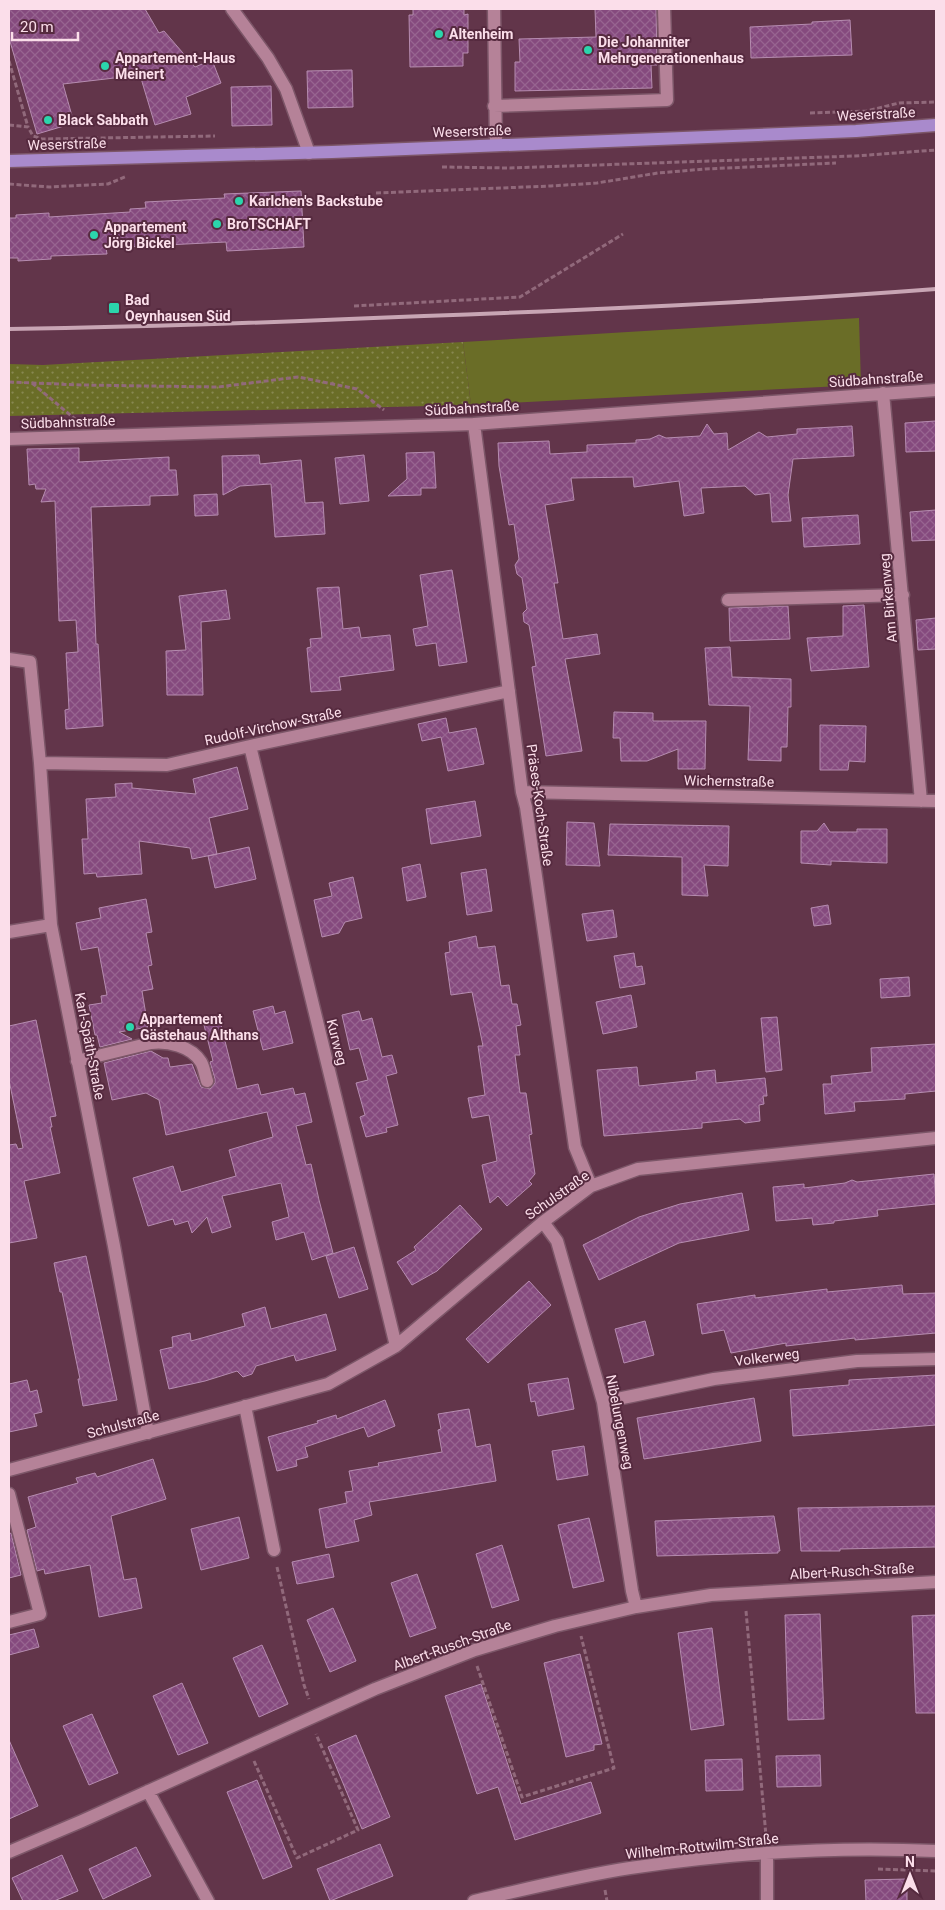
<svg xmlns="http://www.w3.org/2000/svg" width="945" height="1910" font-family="Roboto,sans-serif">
  <defs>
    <pattern id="park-dots" width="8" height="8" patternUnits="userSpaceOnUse" patternTransform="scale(1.25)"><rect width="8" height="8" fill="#6a6d27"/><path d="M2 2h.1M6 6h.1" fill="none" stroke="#888851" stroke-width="1.8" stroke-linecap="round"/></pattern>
    <pattern id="building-cross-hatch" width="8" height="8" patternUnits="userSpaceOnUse" patternTransform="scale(1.25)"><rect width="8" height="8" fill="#854a7e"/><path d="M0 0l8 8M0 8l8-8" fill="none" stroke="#976490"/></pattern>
  </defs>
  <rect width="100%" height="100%" fill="#62354a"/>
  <path fill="#6a6d27" d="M859,318L861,385L471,405L463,342Z"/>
  <path fill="url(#park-dots)" d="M463,342L471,405L9,416V364L43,365Z"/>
  <path fill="url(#building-cross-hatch)" stroke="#b68cb0" d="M9,9H145L159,33L164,31L195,67L212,60L221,83L186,97L191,114L155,125L140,75L63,84L74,123L37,134L9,38Z
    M413,9H464V15L468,14V53H463V66L410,67L409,15H413Z
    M595,9H656L657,65H651L652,88L515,91V62H520L519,39L596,37Z
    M850,20L852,55L751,58L750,27L812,24V22Z
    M352,70L353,107L308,108L307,71Z
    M271,86L272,125L232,126L231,87Z
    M301,191L304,247L227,251L226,242L106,248L107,254L51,256V259L18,261V258H9V218H16V215L49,213V217L130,212V209L146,208L145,202L225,198L224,194Z
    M936,421V451L906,452L905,423Z
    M707,424L714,434L727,433L728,450L759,432L767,437L797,434V429L852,426L854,456L793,459L788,495L791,521L772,522L770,493L755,495L745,486L701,488L704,513L684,516L679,481L634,487L633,477L571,478L574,500L545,505L558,583H554L563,639L597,634L600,654L565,659L582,751L546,756L532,667L536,666L529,625L524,622L523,613L527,609L522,578L517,574L515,565L519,559L514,524L509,525L499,466L498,443L549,441L550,454L587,452V445L636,443V440L650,439L659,435L666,438L700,436Z
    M79,448V462L169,457V470H176L178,495L150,496V505L91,507L96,644H98L99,659L103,726L66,729L65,710L69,709L66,653L78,652L76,620L59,621L55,501L41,502L46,489H36L35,484L29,485L27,449Z
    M434,452L436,488H421V495L388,496L407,479L406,453Z
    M259,455L260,464L301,460L305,503L323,502L325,534L275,537L271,484L240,486L223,495L222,456Z
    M364,455L369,501L340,504L335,458Z
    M217,494L218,515L195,516L194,495Z
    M936,510V540L912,541L910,512Z
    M858,515L860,544L804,547L802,518Z
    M452,570L467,662L439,666L436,643L416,646L413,629L428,626L420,575Z
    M339,587L343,629L359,627L361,638L390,635L394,670L339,677L341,690L311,692L307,648L311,647L310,639L322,638L317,588Z
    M226,590L230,619L201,622L203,695H167L166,651L186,650L179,596Z
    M864,605L869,667L811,671L807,638L843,636V606Z
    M788,606L790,639L730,641L729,608Z
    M936,618V649L918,650L916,620Z
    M730,647L732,677L791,679V707H788L787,747H781V761L748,760L750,706L709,705L705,648Z
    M614,712L653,713V721H706L705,769H678V749L647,761H621L620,738H613Z
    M446,718L449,733L476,728L484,764L448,771L441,737L422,741L418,724Z
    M820,725L866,726L865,762L849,761L848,770H820Z
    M237,767L248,809L209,818L217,854L192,859L190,848L139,841L142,874L97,877L96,873L84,874L82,839H88L86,799L116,797L115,784L132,783V788L196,794L193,779Z
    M475,801L481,836L431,844L426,809Z
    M567,822L594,823L600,866L566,865Z
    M824,823L830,832H857V829H887V863L831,861V865L801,863V831H817Z
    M610,824L729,826L728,866L704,865L708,896L682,895V857L608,855Z
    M249,847L256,879L215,888L208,856Z
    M420,864L426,897L407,901L402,868Z
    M486,869L492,911L467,915L461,873Z
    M353,877L362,918L345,922L339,933L322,937L314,900L332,896L329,883Z
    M146,899L152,932L146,933L152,965L148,966L153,989L142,991L148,1027L119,1032L132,1039L100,1047L97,1035H95L89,1005L102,1003L101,996L107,995L98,947L81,950L76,923L101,918L99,908Z
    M828,905L831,924L814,926L811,908Z
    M613,910L617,937L587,941L582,914Z
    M476,936L478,948L495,946L501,986L509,985L512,1004H517L521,1025L516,1026L520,1055H515L520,1093H526L532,1134L529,1135L535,1174L529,1181L532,1184L507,1206L498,1196L490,1203L482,1165L497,1161L489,1115L472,1118L468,1098L485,1095L478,1046H483L472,992L451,995L445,953L450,952L449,942Z
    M634,953L636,967L642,966L645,984L620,988L614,956Z
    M909,977L910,996L881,998L880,979Z
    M631,995L637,1027L603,1034L596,1002Z
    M273,1006L275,1014L285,1011L293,1043L263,1050L253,1011Z
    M359,1011L362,1021L372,1018L382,1057L392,1055L397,1073L386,1076L398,1125L386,1128L387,1132L366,1137L360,1117L365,1115L356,1083L368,1080L359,1048L350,1050L342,1015Z
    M219,1017L237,1089L258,1084L261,1095L293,1088L295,1095L305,1093L312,1122L296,1126L306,1165L311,1164L319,1200L333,1253L312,1260L304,1232L276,1240L272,1222L289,1217L281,1183L222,1196L231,1227L212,1233L207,1217L192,1233L188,1221L175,1225L173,1219L148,1226L133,1178L173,1166L181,1192L236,1176L229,1150L273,1137L267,1112L166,1135L159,1100L146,1093L112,1100L104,1063L151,1051L163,1058H168L170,1067L192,1064L201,1087L210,1089L215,1083V1079L210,1062L213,1061L203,1021Z
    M777,1017L782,1070L766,1072L761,1018Z
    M36,1020L56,1116L50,1117L52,1127H50L60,1173L24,1181L37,1238L9,1243V1145L16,1144L18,1149L23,1148L9,1080V1026Z
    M936,1044V1091L905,1094V1099L854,1102L855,1111L825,1114L823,1084H832L831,1076L872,1072L871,1048Z
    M637,1067L639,1086L697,1080L696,1072L715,1070L716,1083L765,1078L767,1096H763L764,1104L759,1105L760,1121L745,1123L740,1119L702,1123V1128L604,1136L597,1070Z
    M934,1174L936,1204L877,1210L878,1216L834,1221V1223L813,1225L812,1218L776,1221L773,1187L804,1184V1188L845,1183L852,1180L857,1182Z
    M742,1193L749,1230L679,1243L599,1280L583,1245L639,1217L680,1204Z
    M460,1205L482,1229L437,1271L412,1285L397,1262L416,1250L414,1247Z
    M354,1247L368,1289L339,1298L326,1256Z
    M86,1256L117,1400L83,1406L78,1379H80L62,1292H60L54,1263Z
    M529,1281L551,1305L488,1363L466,1339Z
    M902,1285L903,1294L936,1293V1333L855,1340V1338L786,1346V1343L731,1353L724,1330L702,1334L697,1304L755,1295V1298L827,1289V1292Z
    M265,1307L271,1329L326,1314L336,1350L296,1361L294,1355L256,1366L252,1374L243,1377L237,1371L205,1381L169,1389L160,1350L173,1347L172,1337L190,1333L191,1341L245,1326L242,1314Z
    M645,1321L654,1355L624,1363L615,1329Z
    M936,1375V1425L793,1436L790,1390L849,1385V1380Z
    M568,1378L574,1409L538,1416L535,1401L531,1402L528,1384Z
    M27,1380L30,1392L37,1390L42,1412L34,1414L37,1426L9,1432V1384Z
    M754,1398L761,1441L644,1459L637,1418Z
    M385,1400L395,1426L368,1437L364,1427L305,1447L308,1457L296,1460L297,1466L277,1471L268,1437L318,1423L317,1421L336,1415L337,1419Z
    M469,1409L476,1447L490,1444L496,1481L369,1502L372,1515L354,1520L359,1541L326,1548L319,1509L347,1503L345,1492L353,1491L349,1471L379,1466L378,1463L442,1452L438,1430L441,1429L438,1414Z
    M584,1446L588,1475L557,1480L552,1451Z
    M153,1459L166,1499L111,1516L124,1580L136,1578L142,1608L99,1617L90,1565L45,1574L44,1569L37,1571L27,1530L36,1527L28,1497L78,1483L76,1478L95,1473L97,1477Z
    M936,1506V1547L840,1549V1551H801L798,1508Z
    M774,1516L780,1551H778V1553L657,1556L655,1521Z
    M239,1517L249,1558L201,1570L191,1529Z
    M589,1518L604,1581L573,1588L558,1525Z
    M11,1533L21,1575L9,1578V1534Z
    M502,1545L519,1600L492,1608L476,1554Z
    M329,1554L334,1577L297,1584L292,1562Z
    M417,1574L436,1628L410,1637L391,1583Z
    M333,1608L356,1661L330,1672L307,1620Z
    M820,1614L824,1719L788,1720L785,1615Z
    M936,1615V1713H916L912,1616Z
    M712,1628L724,1725L691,1730L678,1633Z
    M34,1629L39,1647L9,1655V1635Z
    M262,1645L288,1704L259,1717L233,1658Z
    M580,1654L602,1744L594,1745V1750L566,1757L544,1663Z
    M182,1683L208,1743L178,1755L153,1696Z
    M481,1684L521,1804L591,1782L601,1813L515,1840L498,1787L477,1794L445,1696Z
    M92,1714L118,1773L89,1785L63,1726Z
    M356,1735L390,1817L362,1829L328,1747Z
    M9,1740L38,1806L9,1819Z
    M820,1755L821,1786L777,1787L776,1756Z
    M742,1759L743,1790L706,1791L705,1760Z
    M257,1780L292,1867L263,1879L227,1792Z
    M380,1844L393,1876L330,1901L317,1869Z
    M136,1847L151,1876L103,1899L89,1869Z
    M62,1855L78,1891L54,1901H23L12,1878Z
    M907,1879V1901H866L865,1880Z"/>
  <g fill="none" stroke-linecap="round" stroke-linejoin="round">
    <defs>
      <path id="minor" d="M232,9L268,58L286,89L309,153
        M494,9L496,145
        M494,106L667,100L664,9
        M883,393L921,801
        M474,424L522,792L526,807L575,1147L591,1186
        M9,439L474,424L936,390
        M728,600L903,595
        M9,659L30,662L40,763L51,925L114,1246L148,1433
        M250,746L396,1346
        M40,763L167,765L250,746L509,691
        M522,792L936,801
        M9,932L51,925
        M77,1061L151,1043C168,1041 191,1046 201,1062C204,1067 205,1075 207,1081
        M543,1222L557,1241L603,1402L632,1591L636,1607
        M603,1402L714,1379L857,1361L936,1359
        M245,1406L274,1550
        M9,1470L328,1384L396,1346L543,1222L591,1186L638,1169L936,1138
        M9,1494L40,1614L9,1622
        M148,1791L208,1901
        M9,1852L82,1821L375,1689L475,1650L555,1626L636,1607L711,1595L936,1582
        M767,1854V1901
        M474,1901C526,1889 578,1876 630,1868C731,1853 834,1846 936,1851"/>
      <path id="major" d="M9,161L332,152L856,131L936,125"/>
    </defs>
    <use href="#minor" stroke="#7c5668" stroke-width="15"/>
    <use href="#major" stroke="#7c5668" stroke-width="15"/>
    <path stroke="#91697b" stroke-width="3" stroke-dasharray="5 2.5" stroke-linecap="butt" d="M9,61L28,127
      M810,113L867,111L899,103L936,102
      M9,125L28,127L33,136L42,139L215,136
      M442,167L510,168L855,156L936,150
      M9,184L49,187L108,184L127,176
      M376,193L551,186L597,183L658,173L705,169L836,163
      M354,306L520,297L623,234
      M9,382L81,385L218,387L298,377L357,389L384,410
      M32,383L75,419
      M277,1567L304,1685L309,1699
      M746,1611L766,1836
      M477,1666L522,1797L614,1768L581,1636
      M254,1761L297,1858L358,1830L316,1734
      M878,1869L936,1871
      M605,1890L607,1901"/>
    <use href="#minor" stroke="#b58298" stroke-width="12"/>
    <use href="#major" stroke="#a98acc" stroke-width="12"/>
    <path stroke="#c8a5b4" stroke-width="4" d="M9,329C147,327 285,322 424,316C595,310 766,302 936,289"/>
  </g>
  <g fill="#2bd5ac" stroke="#562a3f" stroke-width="2">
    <circle cx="439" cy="34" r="5"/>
    <circle cx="588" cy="50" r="5"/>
    <circle cx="105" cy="66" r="5"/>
    <circle cx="48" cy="120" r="5"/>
    <circle cx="239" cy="201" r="5"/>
    <circle cx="217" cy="224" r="5"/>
    <circle cx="94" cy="235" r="5"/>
    <rect x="108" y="302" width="12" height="12" rx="2.5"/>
    <circle cx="130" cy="1027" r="5"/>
  </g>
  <g text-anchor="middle" stroke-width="4" stroke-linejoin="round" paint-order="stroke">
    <g font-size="14" font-weight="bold" fill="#fbdeea" stroke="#562a3f" text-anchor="start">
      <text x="449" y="39">Altenheim</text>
      <text x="598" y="47">Die Johanniter<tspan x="598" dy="16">Mehrgenerationenhaus</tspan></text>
      <text x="115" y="63">Appartement-Haus<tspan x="115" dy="16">Meinert</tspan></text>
      <text x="58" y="125">Black Sabbath</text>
      <text x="249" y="206">Karlchen's Backstube</text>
      <text x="227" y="229">BroTSCHAFT</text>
      <text x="104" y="232">Appartement<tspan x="104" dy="16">Jörg Bickel</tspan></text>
      <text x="125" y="305">Bad<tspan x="125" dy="16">Oeynhausen Süd</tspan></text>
      <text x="140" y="1024">Appartement<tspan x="140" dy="16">Gästehaus Althans</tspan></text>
    </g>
    <g font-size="14" fill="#fbdeea" stroke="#562a3f">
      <text transform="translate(876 114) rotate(-3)" y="5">Weserstraße</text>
      <text transform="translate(472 131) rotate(-2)" y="5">Weserstraße</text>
      <text transform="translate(67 144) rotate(-2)" y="5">Weserstraße</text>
      <text transform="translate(876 379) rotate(-4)" y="5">Südbahnstraße</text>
      <text transform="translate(472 408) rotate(-3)" y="5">Südbahnstraße</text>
      <text transform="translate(68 422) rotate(-2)" y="5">Südbahnstraße</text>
      <text transform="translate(888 598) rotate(-95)" y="5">Am Birkenweg</text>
      <text transform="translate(273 726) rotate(-12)" y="5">Rudolf-Virchow-Straße</text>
      <text transform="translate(729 781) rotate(1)" y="5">Wichernstraße</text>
      <text transform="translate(540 805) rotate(82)" y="5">Präses-Koch-Straße</text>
      <text transform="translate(337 1042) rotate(76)" y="5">Kurweg</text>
      <text transform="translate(90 1046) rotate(79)" y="5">Karl-Späth-Straße</text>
      <text transform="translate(557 1195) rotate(-35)" y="5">Schulstraße</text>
      <text transform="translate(767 1357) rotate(-7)" y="5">Volkerweg</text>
      <text transform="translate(620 1422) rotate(79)" y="5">Nibelungenweg</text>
      <text transform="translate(123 1424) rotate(-15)" y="5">Schulstraße</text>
      <text transform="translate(852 1571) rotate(-3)" y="5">Albert-Rusch-Straße</text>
      <text transform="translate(452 1645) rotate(-20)" y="5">Albert-Rusch-Straße</text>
      <text transform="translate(702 1846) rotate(-6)" y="5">Wilhelm-Rottwilm-Straße</text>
    </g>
  </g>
  <rect width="945" height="1910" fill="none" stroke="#fbdeea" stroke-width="20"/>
  <g transform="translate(910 1875)" stroke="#562a3f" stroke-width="4" paint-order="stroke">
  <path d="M0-4L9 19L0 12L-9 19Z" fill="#fbdeea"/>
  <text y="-8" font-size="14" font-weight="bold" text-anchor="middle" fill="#fbdeea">N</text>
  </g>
  <path d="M12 32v8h66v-8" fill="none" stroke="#fbdeea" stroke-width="2.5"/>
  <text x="20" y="32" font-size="15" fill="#fbdeea" stroke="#562a3f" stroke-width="4" paint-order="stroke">20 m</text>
</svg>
